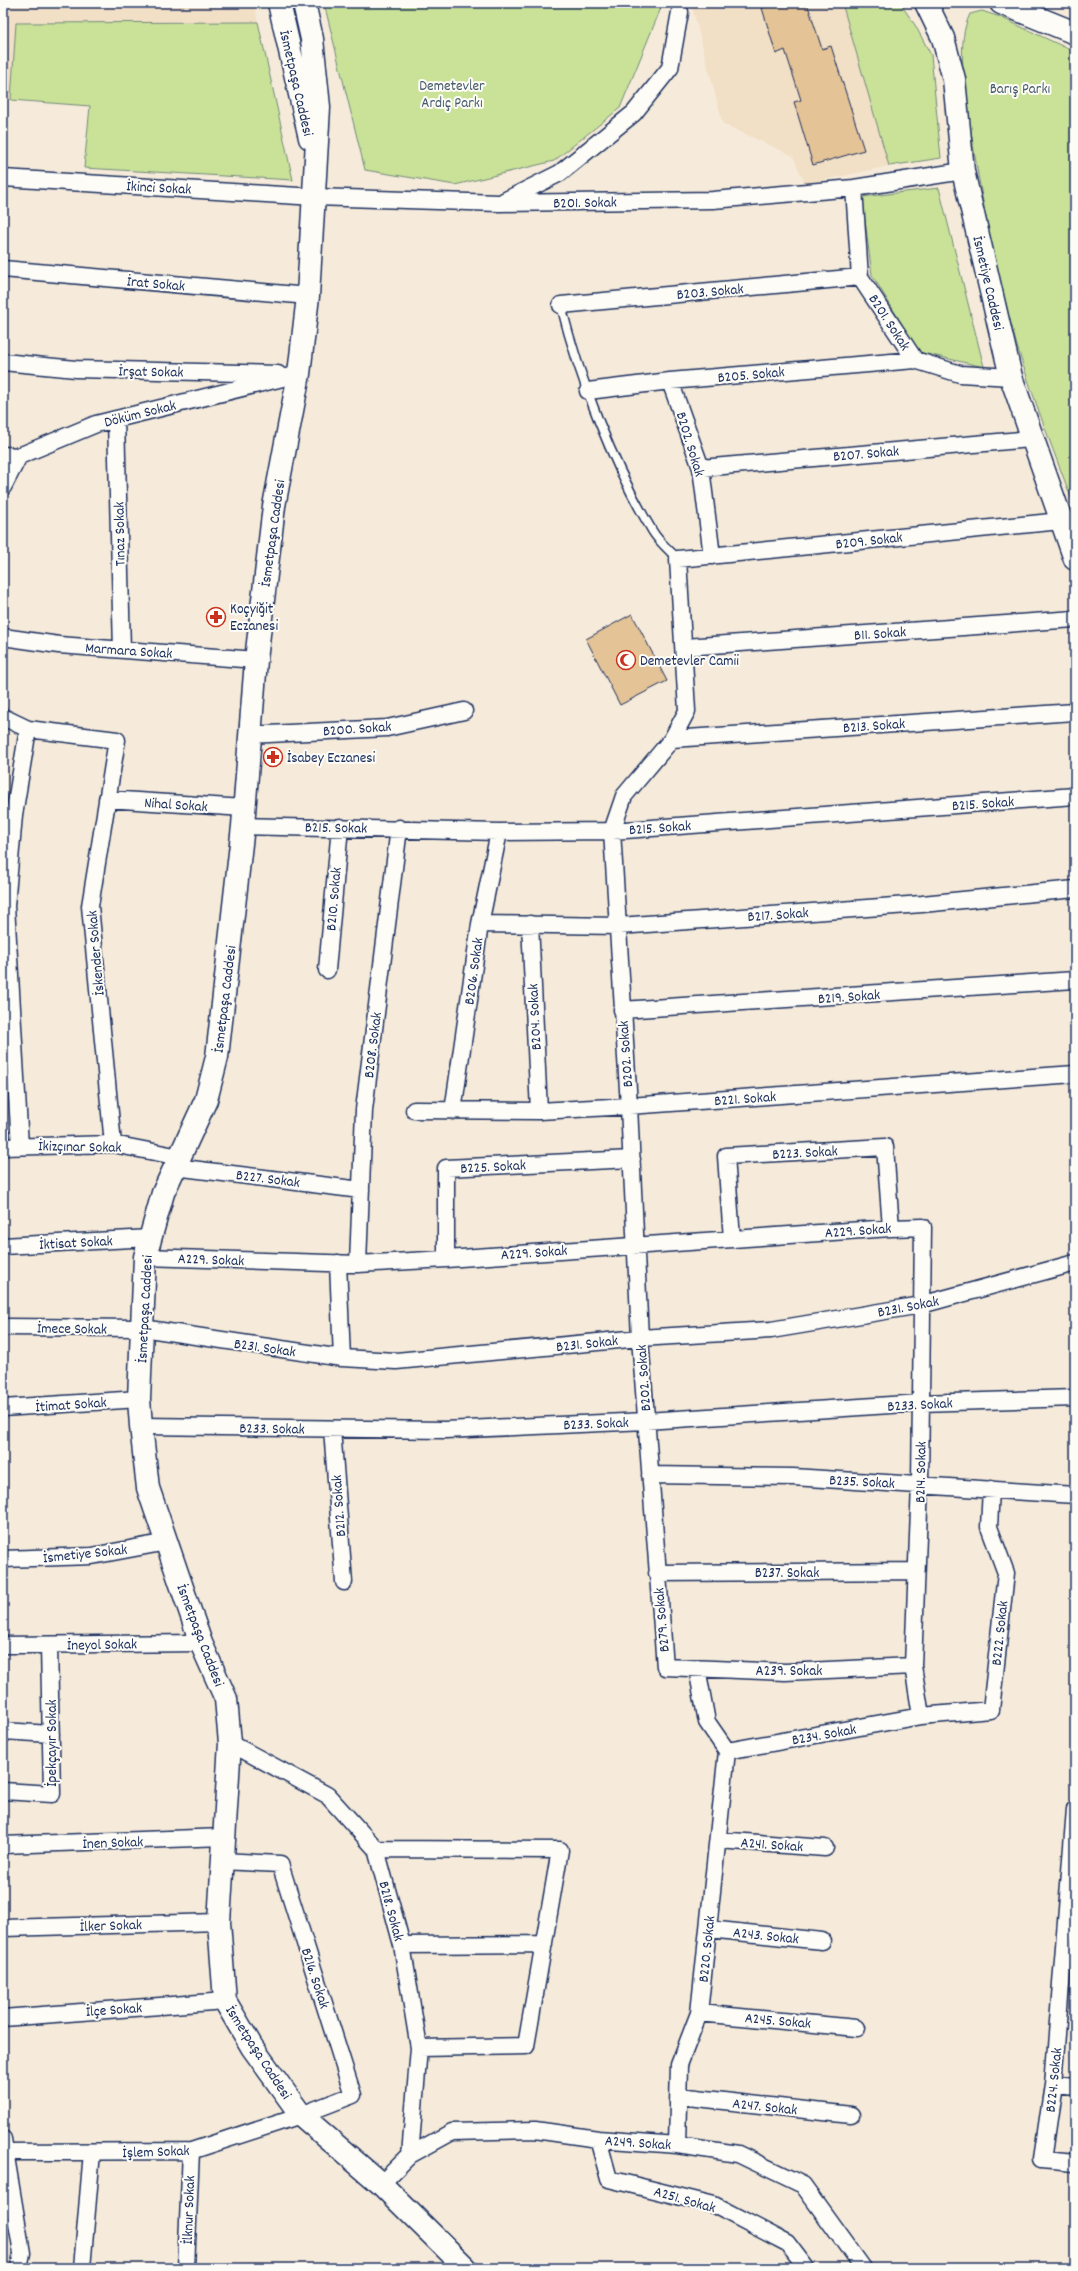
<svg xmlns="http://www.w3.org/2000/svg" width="1078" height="2271" font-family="Dekko,sans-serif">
  <rect width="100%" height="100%" fill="#f6ebda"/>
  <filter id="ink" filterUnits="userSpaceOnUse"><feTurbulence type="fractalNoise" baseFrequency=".025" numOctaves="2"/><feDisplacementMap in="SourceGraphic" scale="8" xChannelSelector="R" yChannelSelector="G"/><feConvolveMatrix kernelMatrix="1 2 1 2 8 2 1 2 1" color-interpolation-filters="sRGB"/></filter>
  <g filter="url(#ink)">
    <path fill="#f1dfc6" d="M3,3H254L258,22L16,23L11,100H3Z
      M691,3H842L889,166L805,184L793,156L723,124Z"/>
    <path fill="#c9e298" stroke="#72887b" d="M324,3H663L620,108L554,161L455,185L365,170Z
      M842,3H900L915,25L931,55L941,158L889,166Z
      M982,11L1000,17L1075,52V508C1055,455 1034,401 1017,346C996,271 980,195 969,118C965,87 956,42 970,14Z
      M258,22L293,180L84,168L90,106L11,100L16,23Z
      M939,188L984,367L919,352L872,275L862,197Z"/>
    <path fill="#e4c396" stroke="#1b2f5e" d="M778,3H807L822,49L831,46L864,150L813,165L794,102L801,100L785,50L776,54L762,8Z
      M632,614L667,681L620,705L586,639Z"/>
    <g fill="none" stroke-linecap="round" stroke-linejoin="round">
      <defs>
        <path id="lane" d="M561,305C579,378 614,468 653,532C659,542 670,551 678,559"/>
        <path id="street" d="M3,178L315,197L499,203L713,200L854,188L963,171
          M854,188L860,277L915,360L960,374L1011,377
          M504,201L560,173L634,113L670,68L680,12
          M3,269L308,296
          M561,305L860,277
          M3,362L76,369L278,374
          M670,381L701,468L712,556
          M588,391L670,381L915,360
          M116,419L122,650
          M3,455L19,456
          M701,468L1031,439
          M3,487L19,456L96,424L299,374
          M3,637L59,645L256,660
          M685,647L1075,619
          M3,717L28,729L117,740L90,906L113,1144
          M249,735L387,728L464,711
          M672,739L1075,712
          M107,799L244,808
          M243,826L499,832L612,831L1075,796
          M480,924L619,926L922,904L1075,889
          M530,924L539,1111
          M327,970L340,827
          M622,1010L1075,980
          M414,1110L539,1111L629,1106L1075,1074
          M453,1111L480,924L499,832
          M20,1146L6,906L14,815L28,729
          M3,1147L113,1144L180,1157
          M175,1167L361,1190
          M732,1239L726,1156L885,1147L891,1228
          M3,1246L150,1238
          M145,1257L358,1264L446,1259L891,1228L923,1227L920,1484L913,1666L921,1716
          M446,1259V1168L632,1159
          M338,1263L342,1358
          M358,1264L364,1110L399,828
          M3,1327L142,1328L342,1358L396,1361L640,1338L771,1330L921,1305L1075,1263
          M3,1408L139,1399
          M141,1426L445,1430L646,1421L921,1403L1075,1398
          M332,1429L344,1582
          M650,1475L793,1477L1075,1495
          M3,1559L92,1556L167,1542
          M657,1573L916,1571
          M3,1645L201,1643
          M913,1666L785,1672L665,1667L640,1338L629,1106L612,831L624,796L672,739L687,711L678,559L1061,521
          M697,1668L707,1722L727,1751
          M3,1731L51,1734
          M230,1743L327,1795L376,1849L402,1945L419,2048L410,2155
          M727,1751L921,1716L991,1710L1006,1573L989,1527L991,1489
          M3,1791L52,1794L49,1645
          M1075,1809L1053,2084L1042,2159L1075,2162
          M718,1840L825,1848
          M3,1845L224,1837
          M376,1849L560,1850L526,2046L419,2048
          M3,1928L219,1922
          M709,1929L822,1941
          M402,1945L544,1944
          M699,2013L856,2028
          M3,2018L225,2001
          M1053,2084L1075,2086
          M679,2096L851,2115
          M3,2139L22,2253L19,2268
          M598,2139L609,2179L714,2205L787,2243L806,2268
          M677,2145L679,2065L699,2013L727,1751
          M5,2152L191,2151L301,2115L353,2095L280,1864L222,1861
          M381,2184L410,2155L452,2132L535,2130L598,2139L677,2145L738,2154L803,2185L863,2268
          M82,2268L92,2152
          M186,2268L191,2151"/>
        <path id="secondary" d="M279,3L310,138
          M304,3L312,39L319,107L308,296L299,374L274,506L256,660L243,826L217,1057L206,1100L163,1193L145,1257L139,1399L141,1426L148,1488L201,1643L226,1699L230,1743L219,1922L225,2001L252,2047L301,2115L381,2184L466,2268
          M926,3L943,38L954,79L963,171L1011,377L1075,559
          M1001,3L1075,33"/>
      </defs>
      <use href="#lane" stroke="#1b2f5e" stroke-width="11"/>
      <use href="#street" stroke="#1b2f5e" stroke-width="19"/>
      <use href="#secondary" stroke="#1b2f5e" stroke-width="25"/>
      <use href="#lane" stroke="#fdfcf7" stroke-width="8"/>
      <use href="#street" stroke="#fdfcf7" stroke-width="16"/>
      <use href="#secondary" stroke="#fdfcf7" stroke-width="22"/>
    </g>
  </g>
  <defs>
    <symbol id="pharmacy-ring" viewBox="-11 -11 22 22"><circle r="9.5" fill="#fdfcf7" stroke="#c8321e" stroke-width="1.5"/><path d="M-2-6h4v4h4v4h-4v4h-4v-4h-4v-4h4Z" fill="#c8321e"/></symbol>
    <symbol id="mosque-ring" viewBox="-11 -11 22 22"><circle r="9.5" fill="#fdfcf7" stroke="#c8321e" stroke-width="1.5"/><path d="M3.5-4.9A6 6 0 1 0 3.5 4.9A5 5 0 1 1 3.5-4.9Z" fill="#c8321e"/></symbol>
  </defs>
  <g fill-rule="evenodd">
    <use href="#pharmacy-ring" x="205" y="606" width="22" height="22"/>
    <use href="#mosque-ring" x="615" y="649" width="22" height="22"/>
    <use href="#pharmacy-ring" x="262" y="746" width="22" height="22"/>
  </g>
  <g text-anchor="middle" stroke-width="4" stroke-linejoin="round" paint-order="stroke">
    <g font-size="15" fill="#1b2f5e" stroke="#fdfcf7">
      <text transform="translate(297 83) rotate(77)" y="5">İsmetpaşa Caddesi</text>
      <text transform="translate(159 187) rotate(3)" y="5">İkinci Sokak</text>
      <text transform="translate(585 202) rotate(-1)" y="5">B201. Sokak</text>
      <text transform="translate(156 283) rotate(5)" y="5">İrat Sokak</text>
      <text transform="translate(989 283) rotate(77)" y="5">İsmetiye Caddesi</text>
      <text transform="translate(710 291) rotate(-5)" y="5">B203. Sokak</text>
      <text transform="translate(890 322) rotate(57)" y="5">B201. Sokak</text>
      <text transform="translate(151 371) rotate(1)" y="5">İrşat Sokak</text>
      <text transform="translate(751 374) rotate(-5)" y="5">B205. Sokak</text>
      <text transform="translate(140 413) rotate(-14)" y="5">Döküm Sokak</text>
      <text transform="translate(691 444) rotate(73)" y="5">B202. Sokak</text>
      <text transform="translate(866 453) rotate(-5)" y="5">B207. Sokak</text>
      <text transform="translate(272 533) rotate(-82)" y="5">İsmetpaşa Caddesi</text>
      <text transform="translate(119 534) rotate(-91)" y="5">Tınaz Sokak</text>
      <text transform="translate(869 540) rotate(-6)" y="5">B209. Sokak</text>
      <text transform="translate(880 633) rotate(-4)" y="5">B11. Sokak</text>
      <text transform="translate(129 650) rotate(4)" y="5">Marmara Sokak</text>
      <text transform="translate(874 725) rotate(-4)" y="5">B213. Sokak</text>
      <text transform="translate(357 728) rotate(-4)" y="5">B200. Sokak</text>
      <text transform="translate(983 803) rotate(-4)" y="5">B215. Sokak</text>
      <text transform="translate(176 804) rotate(4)" y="5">Nihal Sokak</text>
      <text transform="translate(336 827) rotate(1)" y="5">B215. Sokak</text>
      <text transform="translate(660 827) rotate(-4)" y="5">B215. Sokak</text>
      <text transform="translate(333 899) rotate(-85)" y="5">B210. Sokak</text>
      <text transform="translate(778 914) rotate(-4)" y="5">B217. Sokak</text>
      <text transform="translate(95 953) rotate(-95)" y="5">İskender Sokak</text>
      <text transform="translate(473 971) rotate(-82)" y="5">B206. Sokak</text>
      <text transform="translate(849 996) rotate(-4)" y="5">B219. Sokak</text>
      <text transform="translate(224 999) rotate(-83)" y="5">İsmetpaşa Caddesi</text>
      <text transform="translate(534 1017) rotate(-93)" y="5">B204. Sokak</text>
      <text transform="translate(372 1045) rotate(-83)" y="5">B208. Sokak</text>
      <text transform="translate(625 1054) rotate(-94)" y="5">B202. Sokak</text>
      <text transform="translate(745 1098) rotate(-4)" y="5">B221. Sokak</text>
      <text transform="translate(80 1146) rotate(1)" y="5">İkizçınar Sokak</text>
      <text transform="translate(805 1152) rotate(-3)" y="5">B223. Sokak</text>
      <text transform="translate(493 1166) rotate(-3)" y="5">B225. Sokak</text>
      <text transform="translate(268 1178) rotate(7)" y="5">B227. Sokak</text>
      <text transform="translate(858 1230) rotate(-4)" y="5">A229. Sokak</text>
      <text transform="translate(76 1242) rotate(-3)" y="5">İktisat Sokak</text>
      <text transform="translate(534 1252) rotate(-4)" y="5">A229. Sokak</text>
      <text transform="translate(211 1259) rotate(2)" y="5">A229. Sokak</text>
      <text transform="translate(908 1306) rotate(-11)" y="5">B231. Sokak</text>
      <text transform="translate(144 1309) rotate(-87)" y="5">İsmetpaşa Caddesi</text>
      <text transform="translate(72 1328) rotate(1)" y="5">İmece Sokak</text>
      <text transform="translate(587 1343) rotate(-6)" y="5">B231. Sokak</text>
      <text transform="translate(265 1347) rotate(8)" y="5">B231. Sokak</text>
      <text transform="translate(643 1378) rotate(-94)" y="5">B202. Sokak</text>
      <text transform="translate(71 1404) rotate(-4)" y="5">İtimat Sokak</text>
      <text transform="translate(920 1404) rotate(-3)" y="5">B233. Sokak</text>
      <text transform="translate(596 1423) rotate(-2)" y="5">B233. Sokak</text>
      <text transform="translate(272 1428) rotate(1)" y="5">B233. Sokak</text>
      <text transform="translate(920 1472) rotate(-89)" y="5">B214. Sokak</text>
      <text transform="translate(862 1481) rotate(3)" y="5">B235. Sokak</text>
      <text transform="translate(338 1506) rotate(-94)" y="5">B212. Sokak</text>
      <text transform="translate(85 1553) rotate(-6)" y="5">İsmetiye Sokak</text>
      <text x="787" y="1577">B237. Sokak</text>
      <text transform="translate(661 1620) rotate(-95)" y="5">B279. Sokak</text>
      <text transform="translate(999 1633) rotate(-84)" y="5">B222. Sokak</text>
      <text transform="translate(201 1635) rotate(69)" y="5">İsmetpaşa Caddesi</text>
      <text transform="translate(102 1644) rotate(-1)" y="5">İneyol Sokak</text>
      <text x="789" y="1675">A239. Sokak</text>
      <text transform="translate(824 1734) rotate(-10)" y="5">B234. Sokak</text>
      <text transform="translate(51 1743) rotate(-90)" y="5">İpekçayır Sokak</text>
      <text transform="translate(113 1842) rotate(-2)" y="5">İnen Sokak</text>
      <text transform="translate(772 1844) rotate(4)" y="5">A241. Sokak</text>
      <text transform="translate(392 1911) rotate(75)" y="5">B218. Sokak</text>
      <text transform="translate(111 1925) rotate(-2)" y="5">İlker Sokak</text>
      <text transform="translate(766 1935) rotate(6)" y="5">A243. Sokak</text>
      <text transform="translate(706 1949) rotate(-84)" y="5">B220. Sokak</text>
      <text transform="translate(316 1978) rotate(72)" y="5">B216. Sokak</text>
      <text transform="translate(114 2009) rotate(-4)" y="5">İlçe Sokak</text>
      <text transform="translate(778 2020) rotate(5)" y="5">A245. Sokak</text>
      <text transform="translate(259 2052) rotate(57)" y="5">İsmetpaşa Caddesi</text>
      <text transform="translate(1053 2080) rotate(-84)" y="5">B224. Sokak</text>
      <text transform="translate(765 2106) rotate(6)" y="5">A247. Sokak</text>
      <text transform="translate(638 2142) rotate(4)" y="5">A249. Sokak</text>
      <text transform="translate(156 2151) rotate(-2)" y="5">İşlem Sokak</text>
      <text transform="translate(685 2199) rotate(16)" y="5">A251. Sokak</text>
      <text transform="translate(188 2210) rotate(-88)" y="5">İlknur Sokak</text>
    </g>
    <g font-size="15" fill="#465c6c" stroke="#fdfcf7">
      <text x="452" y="90">Demetevler<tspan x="452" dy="17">Ardıç Parkı</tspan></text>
      <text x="1020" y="93">Barış Parkı</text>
    </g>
    <g font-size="15" fill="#1b2f5e" stroke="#fdfcf7" text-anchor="start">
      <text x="230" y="613">Koçyiğit<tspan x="230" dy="17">Eczanesi</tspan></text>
      <text x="640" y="665">Demetevler Camii</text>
      <text x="287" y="762">İsabey Eczanesi</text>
    </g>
  </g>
  <rect width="1078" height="2271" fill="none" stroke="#fdfcf7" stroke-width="16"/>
  <rect x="8" y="8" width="1062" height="2255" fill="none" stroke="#1b2f5e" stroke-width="1.5" filter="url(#ink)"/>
</svg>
